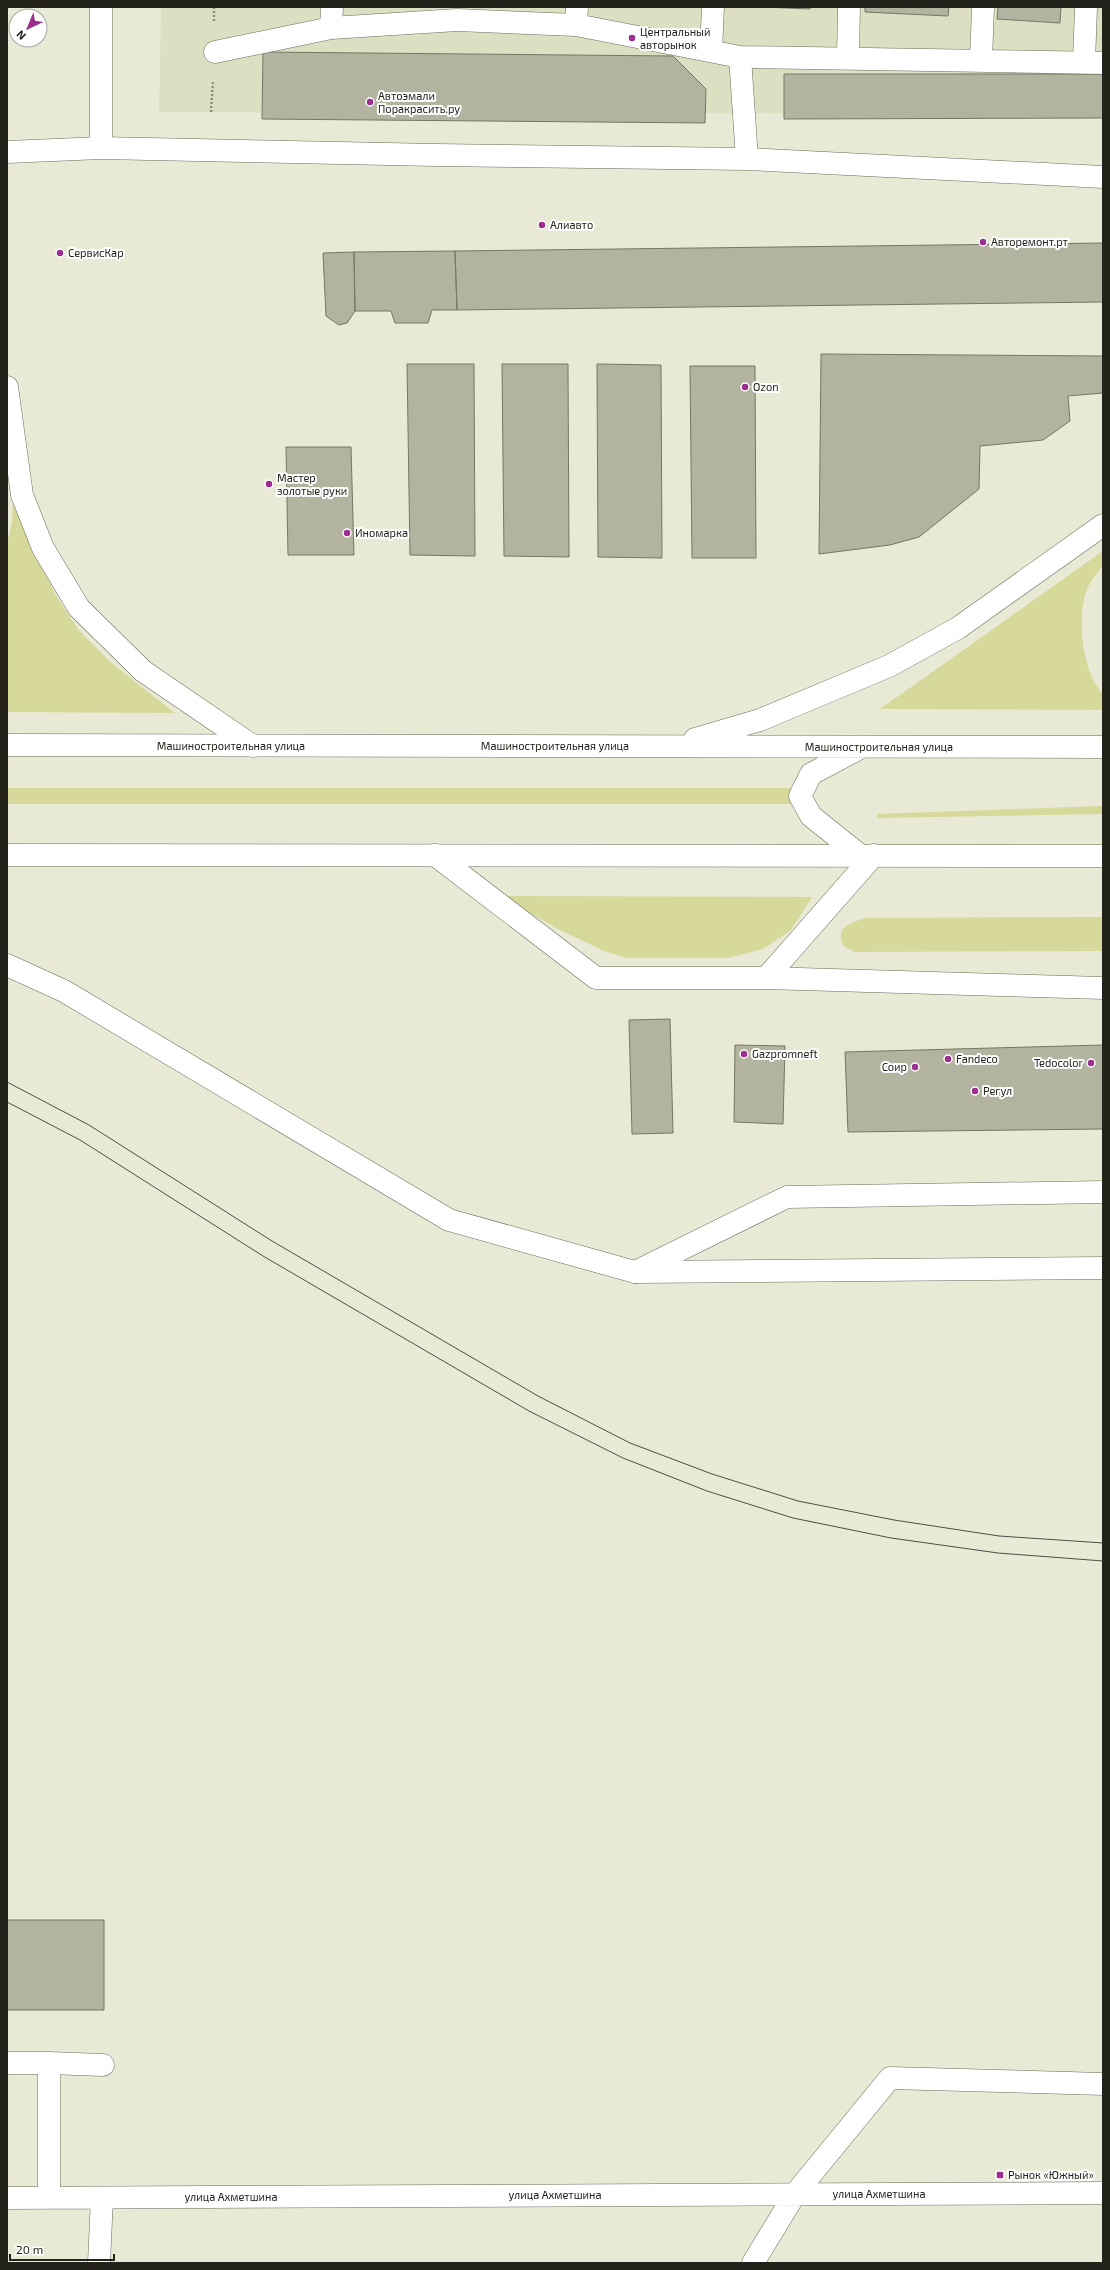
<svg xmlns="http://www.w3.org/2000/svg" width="1110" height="2270" font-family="'Exo 2',sans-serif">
  <rect width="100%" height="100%" fill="#e8ead5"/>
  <path fill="#dddfc3" d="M161,7H1103V114L159,112Z"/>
  <path fill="#d6d99a" d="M14,483L34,552L57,597L78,629L109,661L175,713L7,712V543L12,523Z
    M1103,551C1103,554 1104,560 1103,563C1100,572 1089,581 1086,592C1077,619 1082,672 1103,694V710L880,709Z
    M7,788H791V804H7Z
    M1103,806V814L877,818V814Z
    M500,896L812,897L791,930L763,949L728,958H625L602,950L556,928Z
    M1103,917V951L855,952L845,947C832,929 851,922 866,918Z"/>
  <path fill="#b2b4a0" stroke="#757764" d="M764,7H811L810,9Z
    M865,7H949L948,16L865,12Z
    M998,7H1061L1060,23L997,19Z
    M263,52L673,56L706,89L705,123L262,119Z
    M784,74H1103V118L784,119Z
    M1103,243V302L457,310L455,251Z
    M455,251L457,310H432L428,323H395L391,311H355L354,252Z
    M354,252L355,311L347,323L339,325L326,316L323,253Z
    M821,354L1103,356V393L1068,396L1070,421L1043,440L980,446L979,489L919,537L890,545L819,554Z
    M407,364H474L475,556L410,555Z
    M502,364H568L569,557L504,556Z
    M597,364L661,365L662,558L598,557Z
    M690,366H755L756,558H692Z
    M286,447H351L354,555H288Z
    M670,1019L673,1133L632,1134L629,1020Z
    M735,1045L785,1046L783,1124L734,1122Z
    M1103,1045V1129L848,1132L845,1052Z
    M7,1920H104V2010H7Z"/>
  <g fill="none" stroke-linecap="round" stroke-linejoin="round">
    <defs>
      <path id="minor" d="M101,7V148L436,155L747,159L1103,177
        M576,25L577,7
        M331,28L332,7
        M711,51L713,7
        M215,52L331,28L457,20L576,25L740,57L1103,63
        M740,57L747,159
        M848,58L849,7
        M981,60L983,7
        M1084,62L1086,7
        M7,152L101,148
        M7,387L22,495L43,548L79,608L143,671L253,746
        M435,855L596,978H766L1103,988
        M766,978L874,855
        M635,1272L787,1197L1103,1192
        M7,2063H49V2197
        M49,2063L103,2065
        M7,2198L1103,2193
        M99,2263L102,2198
        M753,2263L795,2194L890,2078L1103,2084"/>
      <path id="major" d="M695,739L760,720L889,666L958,628L1103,525
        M7,745L1103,747
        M860,748L811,774L800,796L811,816L861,856
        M7,855L1103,856
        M7,965L64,991L449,1220L635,1272L1103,1268"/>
    </defs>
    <use href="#minor" stroke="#6a6c59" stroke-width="23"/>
    <use href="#major" stroke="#6a6c59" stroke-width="23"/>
    <path stroke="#8c8d7f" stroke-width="2.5" stroke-dasharray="2 2" stroke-linecap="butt" d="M214,7V22
      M211,112L213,81"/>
    <use href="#minor" stroke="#fff" stroke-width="22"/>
    <use href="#major" stroke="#fff" stroke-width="22"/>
    <path stroke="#4e4e44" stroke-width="1" d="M7,1082L89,1125L272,1241L538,1396L630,1443L712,1474L798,1501L894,1520L999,1536L1103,1543
      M7,1102L80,1140L263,1256L529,1411L623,1458L707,1491L793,1518L891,1538L998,1553L1103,1561"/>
  </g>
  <g fill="#9d2e8d" stroke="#fff" stroke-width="1.5">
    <circle cx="632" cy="38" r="4"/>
    <circle cx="370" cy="102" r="4"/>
    <circle cx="542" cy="225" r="4"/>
    <circle cx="983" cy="242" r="4"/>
    <circle cx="60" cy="253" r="4"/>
    <circle cx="745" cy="387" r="4"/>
    <circle cx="269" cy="484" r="4"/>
    <circle cx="347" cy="533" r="4"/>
    <circle cx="744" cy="1054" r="4"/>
    <circle cx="948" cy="1059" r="4"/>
    <circle cx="1091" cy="1063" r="4"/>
    <circle cx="915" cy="1067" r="4"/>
    <circle cx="975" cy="1091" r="4"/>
    <rect x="996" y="2171" width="8" height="8" rx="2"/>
  </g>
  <g text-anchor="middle" stroke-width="4" stroke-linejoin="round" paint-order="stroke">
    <g font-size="11" fill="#22221b" stroke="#fff" text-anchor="start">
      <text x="640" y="36">Центральный<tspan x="640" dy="13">авторынок</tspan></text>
      <text x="378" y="100">Автоэмали<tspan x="378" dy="13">Поракрасить.ру</tspan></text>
      <text x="550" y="229">Алиавто</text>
      <text x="991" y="246">Авторемонт.рт</text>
      <text x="68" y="257">СервисКар</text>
      <text x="753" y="391">Ozon</text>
      <text x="277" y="482">Мастер<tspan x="277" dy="13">золотые руки</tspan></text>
      <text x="355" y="537">Иномарка</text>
      <text x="752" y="1058">Gazpromneft</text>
      <text x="956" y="1063">Fandeco</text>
      <text x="1083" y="1067" text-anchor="end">Tedocolor</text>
      <text x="907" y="1071" text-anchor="end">Соир</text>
      <text x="983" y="1095">Регул</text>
      <text x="1008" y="2179">Рынок «Южный»</text>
    </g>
    <g font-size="11" fill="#22221b" stroke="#fff">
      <text x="231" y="750">Машиностроительная улица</text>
      <text x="555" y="750">Машиностроительная улица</text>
      <text x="879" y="751">Машиностроительная улица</text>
      <text x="879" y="2198">улица Ахметшина</text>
      <text x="555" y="2199">улица Ахметшина</text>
      <text x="231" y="2201">улица Ахметшина</text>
    </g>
  </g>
  <rect width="1110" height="2270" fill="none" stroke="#22221b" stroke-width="16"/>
  <g transform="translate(28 28) rotate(224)"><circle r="19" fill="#ffffff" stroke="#a7a7a4"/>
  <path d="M0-3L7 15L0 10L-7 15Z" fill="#9d2e8d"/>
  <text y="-6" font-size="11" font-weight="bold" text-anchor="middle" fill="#22221b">N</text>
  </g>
  <path d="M10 2254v6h104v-6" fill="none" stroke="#22221b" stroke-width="2"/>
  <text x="16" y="2254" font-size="12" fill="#22221b" stroke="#ffffff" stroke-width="3" paint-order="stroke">20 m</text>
</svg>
